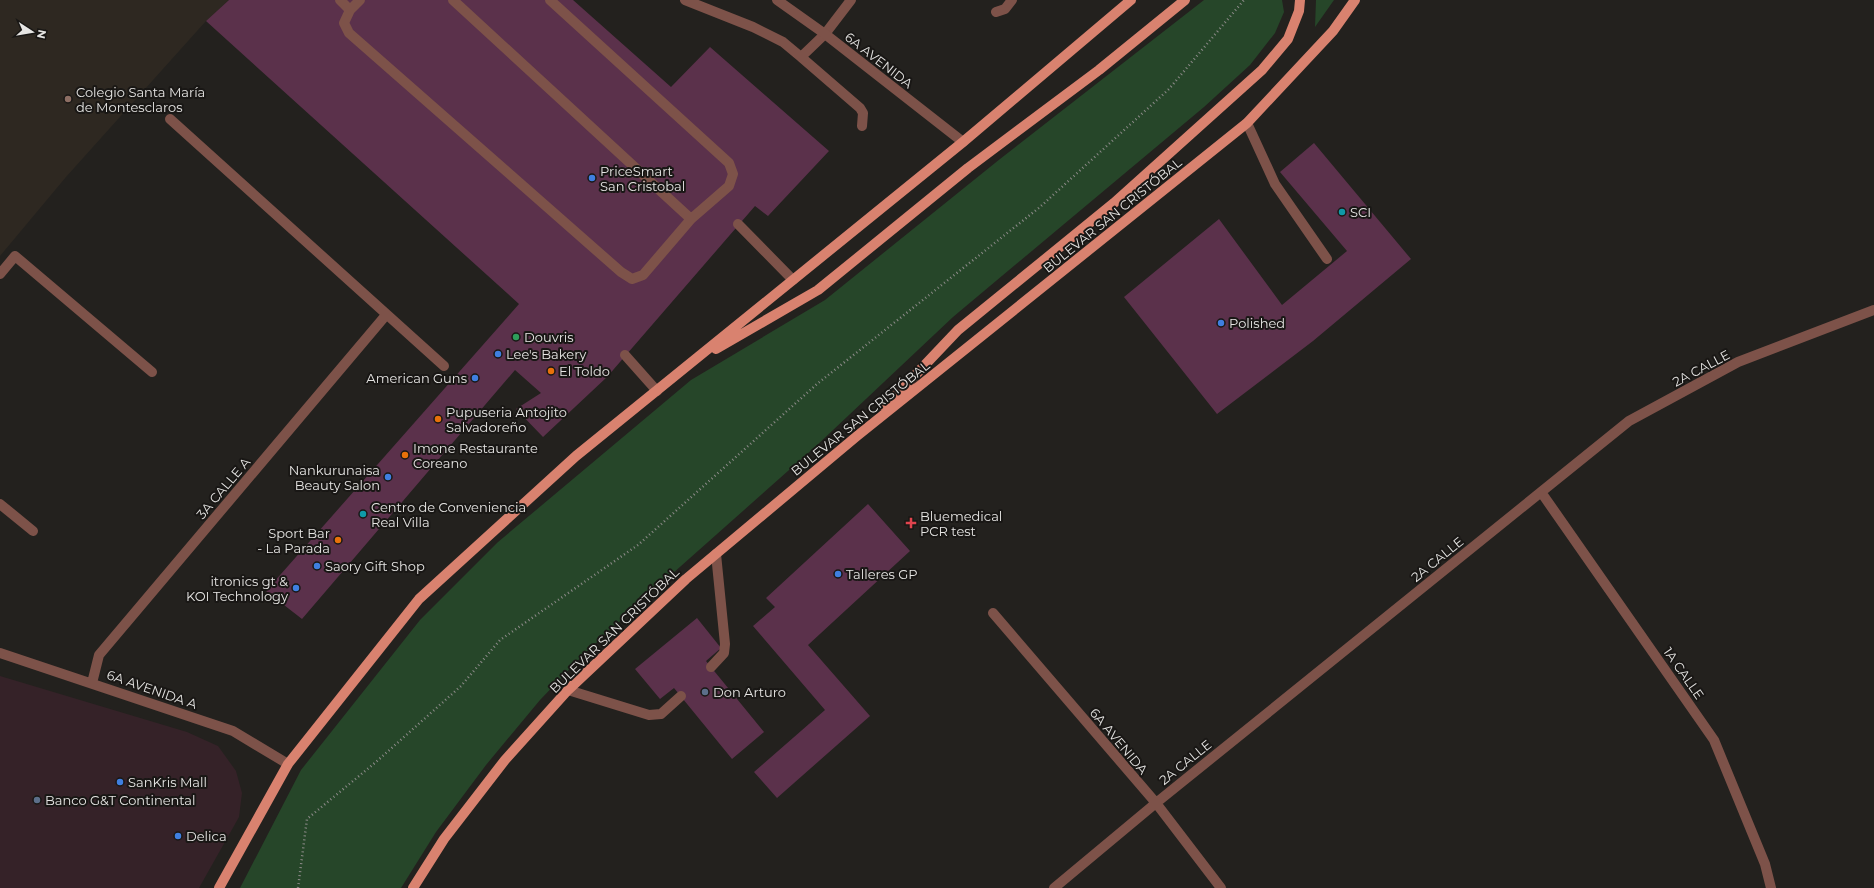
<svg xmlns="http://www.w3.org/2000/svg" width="1874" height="888" font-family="Montserrat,sans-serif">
  <rect width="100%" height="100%" fill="#23211e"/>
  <path fill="#352228" d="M0,676L187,732L218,746L236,771L242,793L239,817L199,888H0Z"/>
  <path fill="#2e2821" d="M0,0H229L206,21L66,177L0,256Z"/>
  <path fill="#264629" d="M1204,0H1282L1284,12L1275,33L1250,65L1204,107L953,317L815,447L654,590L583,655L540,700L486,765L436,832L401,888H240L301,770L420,620L498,542L691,380L825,300L1000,159Z
    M1316,0H1334L1315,27Z"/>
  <path fill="#5b314b" d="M229,0H573L671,87L710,47L829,151L768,216L755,206L607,377L543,437L516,409L541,393L515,370L302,619L266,591L519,304L206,21Z
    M1314,143L1411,259L1313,341L1217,414L1124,297L1219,219L1282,305L1347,251L1280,172Z
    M868,504L910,551L808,645L870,716L777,798L754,772L825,710L753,626L775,607L766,598Z
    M697,618L721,648L706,661L764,732L732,759L674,688L660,699L635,669Z"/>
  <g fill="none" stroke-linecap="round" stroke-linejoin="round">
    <path stroke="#8d8b89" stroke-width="2.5" stroke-dasharray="1 3" stroke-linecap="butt" d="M298,888L307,819L376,762L461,686L500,640L638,545L817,384L1040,207L1169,89L1244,0"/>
    <path stroke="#7d5249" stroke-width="10" d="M340,0L350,10
      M360,0L350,10L344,23L349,33L621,272L632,279L643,275L691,219L729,186L733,174L729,163L550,0
      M453,0L691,219
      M685,0L753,27L783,42L801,57L825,34L851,0
      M996,12L1005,9L1012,0
      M801,57L860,108L863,113L862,126
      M1247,123L1275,184L1327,259
      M738,224L793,280
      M625,355L657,391
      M711,667L724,653L725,644L716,554
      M568,690L649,715L661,714L681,696"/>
    <path stroke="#7d5249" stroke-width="10" d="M777,0L825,34L963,142
      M170,119L444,366
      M0,274L15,256L152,372
      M1541,492L1714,740L1765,864L1771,888
      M0,504L33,531
      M993,613L1156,803L1221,888
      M0,653L233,731L288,764
      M92,683L99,655L386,315
      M1054,888L1156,803L1629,421L1738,362L1874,310"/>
    <path stroke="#d9826f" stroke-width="10" d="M716,349L818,290L968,168L1099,70L1185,0
      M885,407L958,330L1114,203L1262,70L1288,39L1299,11L1300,0
      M219,888L288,764L419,599L576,456L963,142L1131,0
      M413,888L444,839L505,760L568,690L686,579L857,436L1247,123L1333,31L1355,0"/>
  </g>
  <circle fill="#8d6e63" stroke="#191715" stroke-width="1.5" cx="68" cy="99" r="4"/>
  <g fill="#3f7fe0" stroke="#191715" stroke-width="1.5">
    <circle cx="592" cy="178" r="4"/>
    <circle cx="1221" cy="323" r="4"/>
    <circle cx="498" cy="354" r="4"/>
    <circle cx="475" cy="378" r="4"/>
    <circle cx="388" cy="477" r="4"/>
    <circle cx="317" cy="566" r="4"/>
    <circle cx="838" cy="574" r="4"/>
    <circle cx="296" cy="588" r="4"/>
    <circle cx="120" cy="782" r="4"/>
    <circle cx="178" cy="836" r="4"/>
  </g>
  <g fill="#0f9aa8" stroke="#191715" stroke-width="1.5">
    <circle cx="1342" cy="212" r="4"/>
    <circle cx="363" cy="514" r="4"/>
  </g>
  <circle fill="#2e9e5b" stroke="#191715" stroke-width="1.5" cx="516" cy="337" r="4"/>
  <g fill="#e8710a" stroke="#191715" stroke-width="1.5">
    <circle cx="551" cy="371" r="4"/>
    <circle cx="438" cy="419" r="4"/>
    <circle cx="405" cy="455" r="4"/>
    <circle cx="338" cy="540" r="4"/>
  </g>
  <path fill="#e0444e" stroke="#191715" stroke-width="1.5" d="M909 517h4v4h4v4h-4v4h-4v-4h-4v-4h4z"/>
  <g fill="#5c6f8a" stroke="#191715" stroke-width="1.5">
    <circle cx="705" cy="692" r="4"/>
    <circle cx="37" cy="800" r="4"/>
  </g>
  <g text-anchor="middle" stroke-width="4" stroke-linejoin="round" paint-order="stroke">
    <g font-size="13" fill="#e6e5e3" stroke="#191715">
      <text transform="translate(879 60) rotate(38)" y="5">6A AVENIDA</text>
      <text transform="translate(1112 215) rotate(-39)" y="5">BULEVAR SAN CRISTÓBAL</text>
      <text transform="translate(1701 368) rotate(-28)" y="5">2A CALLE</text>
      <text transform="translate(860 418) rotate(-39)" y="5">BULEVAR SAN CRISTÓBAL</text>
      <text transform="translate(223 488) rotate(-50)" y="5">3A CALLE A</text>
      <text transform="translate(1437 559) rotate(-39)" y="5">2A CALLE</text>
      <text transform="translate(614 630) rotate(-44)" y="5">BULEVAR SAN CRISTÓBAL</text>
      <text transform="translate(1684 673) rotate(55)" y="5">1A CALLE</text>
      <text transform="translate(152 689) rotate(19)" y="5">6A AVENIDA A</text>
      <text transform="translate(1119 741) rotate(50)" y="5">6A AVENIDA</text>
      <text transform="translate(1185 762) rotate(-39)" y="5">2A CALLE</text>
    </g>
    <g font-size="13" fill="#e6e5e3" stroke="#191715" text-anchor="start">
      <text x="76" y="97">Colegio Santa María<tspan x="76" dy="15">de Montesclaros</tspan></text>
      <text x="600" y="176">PriceSmart<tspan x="600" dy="15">San Cristobal</tspan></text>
      <text x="1350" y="217">SCI</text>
      <text x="1229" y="328">Polished</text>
      <text x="524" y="342">Douvris</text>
      <text x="506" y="359">Lee's Bakery</text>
      <text x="559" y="376">El Toldo</text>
      <text x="467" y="383" text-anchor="end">American Guns</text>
      <text x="446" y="417">Pupuseria Antojito<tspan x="446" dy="15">Salvadoreño</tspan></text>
      <text x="413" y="453">Imone Restaurante<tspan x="413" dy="15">Coreano</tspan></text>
      <text x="380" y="475" text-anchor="end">Nankurunaisa<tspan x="380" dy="15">Beauty Salon</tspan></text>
      <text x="371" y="512">Centro de Conveniencia<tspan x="371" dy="15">Real Villa</tspan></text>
      <text x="920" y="521">Bluemedical<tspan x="920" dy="15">PCR test</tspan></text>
      <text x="330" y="538" text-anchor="end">Sport Bar<tspan x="330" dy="15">- La Parada</tspan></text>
      <text x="325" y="571">Saory Gift Shop</text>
      <text x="846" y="579">Talleres GP</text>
      <text x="288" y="586" text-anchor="end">itronics gt &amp;<tspan x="288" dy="15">KOI Technology</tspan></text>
      <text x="713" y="697">Don Arturo</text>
      <text x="128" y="787">SanKris Mall</text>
      <text x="45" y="805">Banco G&amp;T Continental</text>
      <text x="186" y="841">Delica</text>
    </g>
  </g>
  <g transform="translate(32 32) rotate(102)" stroke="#191715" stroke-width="3" paint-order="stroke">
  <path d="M0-3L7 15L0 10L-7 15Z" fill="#e6e5e3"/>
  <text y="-6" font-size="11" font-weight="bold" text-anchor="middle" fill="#e6e5e3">N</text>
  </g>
</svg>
